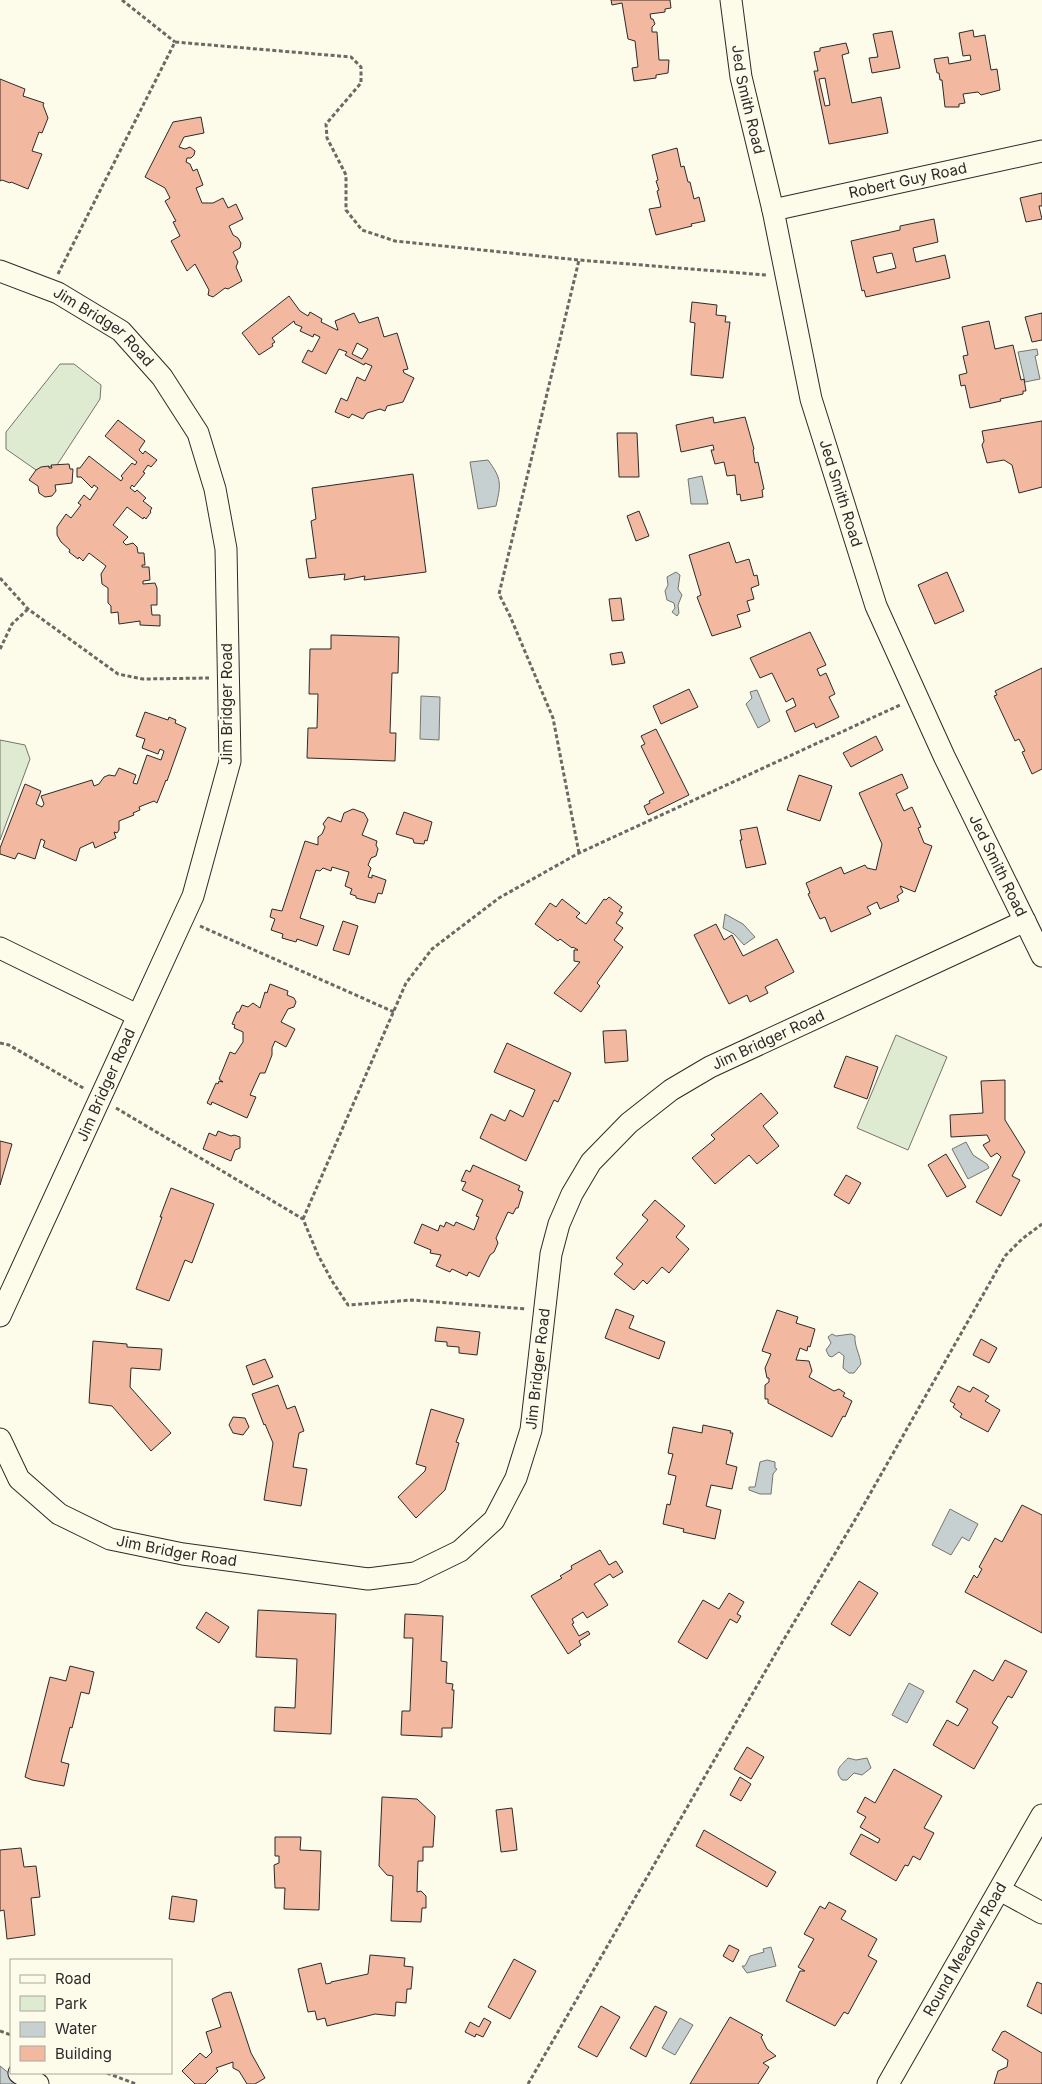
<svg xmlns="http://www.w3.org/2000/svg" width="1042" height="2084" font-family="Inter,sans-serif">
  <rect width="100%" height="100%" fill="#fdfbea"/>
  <path fill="#deebd1" stroke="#74746e" d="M60,364H74L101,385L100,399L57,465L36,470L6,449V432Z
    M0,740L25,745L30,759L0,840Z
    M896,1035L947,1057L908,1150L857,1128Z"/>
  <path fill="#c7d0d0" stroke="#74746e" d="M1037,349L1038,355L1035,356L1040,379L1025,382L1018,352Z
    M488,460C502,479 501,484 496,506L478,509L470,462Z
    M702,476L708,504H691L688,479Z
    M676,572L680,575L678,589L682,595L678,605L679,613L677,616L672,612L675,608L674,603L667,600L665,591L668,585L667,577Z
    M757,690L770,721L758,728L746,704L752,698L750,692Z
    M421,696L440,697L439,740L420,739Z
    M725,914L743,924L755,937L744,945L734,934L723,928Z
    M966,1142L973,1155L987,1164L989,1168L968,1179L952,1149Z
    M832,1334L836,1336L851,1334L855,1336C854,1345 860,1355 861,1364L854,1373H849L843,1368L844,1356L839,1352L832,1357L829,1356L826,1350L831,1343L828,1337Z
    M767,1460L775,1462V1468L777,1469L773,1474L771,1494H760L749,1490V1487H755L760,1462Z
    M950,1509L978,1524L969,1541L962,1537L951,1555L932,1545Z
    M909,1683L924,1691L907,1723L892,1715Z
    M848,1758L856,1760L867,1758L871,1768L862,1775L854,1773L847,1780H842C833,1770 841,1766 848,1758Z
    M771,1947L776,1966L747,1973L742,1966H745L750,1956L764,1952L763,1949Z
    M680,2018L693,2025L675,2055L662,2048Z
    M0,2066L22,2084H0Z"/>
  <path fill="#f2b8a0" stroke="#2b2b2b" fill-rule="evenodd" d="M611,0H670L671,8L665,9V12L650,14L651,19H653L655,24L652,27V32H657L659,60H669L668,73L656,75V78L634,81L632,68L638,67L635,41L628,39L622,3L612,5Z
    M973,30L974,37L985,35L991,70L997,69L1000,90L981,95L978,92L963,94L965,103L959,104V107H945L942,80H940L939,73H937L934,59L948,57L949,64L971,60L970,55L963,56L959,33Z
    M892,31L900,68L872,73L869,58L878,57L873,34Z
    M846,43L849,53L842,55L852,103L881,97L888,133L829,144L814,71H818L814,52L820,51V48ZM825,78L830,105L825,106L819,79Z
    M0,79L25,89L23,96L44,103L43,105L48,118L42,133L39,132L32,151L42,154L28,189L11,182L10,183L2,180L0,181Z
    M201,117L204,133L184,137L179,147L185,149L190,147L195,151L194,155L191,158H187L186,162L190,164L193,171L197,169L203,185L196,188L202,203H213L223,198L228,208L236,204L243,219L229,226L233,235L238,238L241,243L240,248L233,252L238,262L236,267L242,281L228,289L225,288L213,297L208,295L209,290L195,264L187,271L171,241L180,236L173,222L176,221L165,201L170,198L165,188L145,177L173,122Z
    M677,148L681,167L684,166L688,182H690L694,199L699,197L705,221L691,224L692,226L656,235L649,209L661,207L657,191L659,190L656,181L658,180L652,155Z
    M1042,193V206H1039L1042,219L1026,222L1020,198Z
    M934,219L938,242L913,248L916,262L945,255L950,278L866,297L864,290L862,291L851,241L900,230V226ZM892,253L896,268L877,273L873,257Z
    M289,296L300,311L308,316L310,312L322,319L321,322L337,330H338L335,321L354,313L359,323L378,317L384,337L397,333L408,369L403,370L404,373L414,378L403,402L387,406L385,411L380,409L367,413L363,419L352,414L349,418L335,412L341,398L347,401L357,377L365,381L372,366L365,363L364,365L345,355L347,352L339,349L326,374L302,362L308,350L312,352L320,337L314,334L313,337L300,331L302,327L295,324L294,321L272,338L275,342L272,344L273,346L259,355L242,333ZM357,343L368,349L362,359L352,354Z
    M692,302L717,305L716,315L726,316L725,322H730L723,378L691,375L695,323L690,322Z
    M1042,313V340L1032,342L1025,317Z
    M989,321L995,349L1013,345L1021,380L1024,379L1026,391H1023V394L1000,399L1001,401L970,408L965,385L961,386L959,375L967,373L963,356L968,355L962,327Z
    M713,417L714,423L745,417L754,449L753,450L755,463L758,462L764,489L762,490L763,497L741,501L740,494L737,495L735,475L727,476L724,462L715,464L711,450H714L713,445L681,452L676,425Z
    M118,420L145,441L139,450L143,454L145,451L157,460L151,467L148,465L143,472L145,473L134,487L132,485L130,488L135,492L137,490L146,498L143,501L152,508L150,511L151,512L146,519L144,517L143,519L127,507L113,525L128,537L123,542L126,545L133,543L137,547L138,553H144L145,565H142V567H149L150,580L143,581V584L155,583L157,588V605H151L152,615H160V626L140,625V621L119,624L118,612L111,613V606L108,603V588L102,584L101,574L106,566L89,553L83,561L79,557L78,559L69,552L70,550L61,542L57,535V527L66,514L71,518L81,505L78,503L84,495L90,500L98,488L94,485L92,488L81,477H77V468H80L89,456L121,481L123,478L121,476L132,463L135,465L137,462L105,436Z
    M1042,421V487L1019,493L1012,465L1004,460L987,463L982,445L984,441L982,431Z
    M617,433H637L639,477H619Z
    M69,464L70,469H73L72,483L55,485L56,491L52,496L45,497L39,493L38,486L29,480L36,470L41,467L49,466V468H52L51,465Z
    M413,474L426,572L364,580L365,576L344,580L345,574L309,578L306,559L316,558L311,521L316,519L312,488Z
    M639,511L649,536L636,541L627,516Z
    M729,542L736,563L749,559L754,576L757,575L759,585L751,588L754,599L747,601L750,611L737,615L741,627L712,636L697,597L701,595L689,555Z
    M947,572L964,611L935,624L918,585Z
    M621,598L624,620L612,621L609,599Z
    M810,632L826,665L817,669L820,676L826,673L835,694L829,697L839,717L816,728L814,723L795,732L786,711L796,706L793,698L786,702L772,673L760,678L750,658Z
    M331,635L399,637L398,673H392L390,733H396L395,761L307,758L308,728H317L318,694H309L310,649H331Z
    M622,652L625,663L612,665L610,654Z
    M1042,668V769L1032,774L1022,752L1025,751L1019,739L1015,741L994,696L997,695L995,691Z
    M689,689L698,707L661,724L653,706Z
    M145,712L168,720L169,717L176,720L175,723L186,728L167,781L166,780L157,803L154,801L139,807L140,810L133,813L134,815L119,821V830L117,833L114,832L116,838L95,848L93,842L80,848L76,861L43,847L45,841L41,839L35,859L18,853L15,859L0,854V848L25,784L41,791L36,804L42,807L44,804L41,796L92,780L94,786L99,784L104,777L109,775L115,776L119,768L136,775L133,783L137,784L147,755L161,760L164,751L160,749L158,754L142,748L145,739L136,736Z
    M656,729L689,795L648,815L644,806L650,803L649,801L664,793L641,746L645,744L641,736Z
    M876,736L883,750L851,767L843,753Z
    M902,774L908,788L896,794L904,811L912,807L921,827L918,828L924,843L932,846L915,892L900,886L903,892L897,896L899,901L880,909L877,902L867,907L871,914L831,932L825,917L820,919L808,894L810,893L806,883L841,867L844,874L865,865L867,868L876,870L882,844L859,793Z
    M799,775L832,786L820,821L787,810Z
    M353,809L364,813L368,820L362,835L377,841L376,845L378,849L376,856L371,858L368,865L371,868L368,877L372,878V875L386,880L382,894L378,893L375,903L356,898V896L350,894L352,889L345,886L349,872L332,867L331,871L323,868L320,871L316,870L300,918L324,926L317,946L297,939L296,942L282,938L283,934L271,930L275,919L270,917L272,909L282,911L305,841L318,845V837L322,834L325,827L323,824L328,817L341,822L344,813Z
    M404,812L432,822L427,841L425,840L424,844L414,843L413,839L396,834Z
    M757,827L766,864L746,868L740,840H742L740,830Z
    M609,897L622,907L619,911L623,913L616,923L623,928L614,940L623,947L597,983L600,986L581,1012L554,993L580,962L574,961V950H578L573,947L572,948L560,939L558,941L535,924L550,903L556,907L562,899L580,913L576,917L586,924L604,899L606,900Z
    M343,921L358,926L349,955L333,950Z
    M716,924L724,940L732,935L743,956L777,939L794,972L765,987L768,993L750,1002L747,995L729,1004L694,935Z
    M270,984L288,991L287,995L294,998L296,1002L294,1007L288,1009L281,1022L295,1029L286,1047L275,1041L272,1048V1055L265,1073H260L250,1095L256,1097L247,1118L212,1102L211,1105L207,1103L216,1083L218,1084L219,1081L223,1082L219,1079L230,1052L235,1054L243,1042V1032L234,1028L235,1025L232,1024L237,1012H239L242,1005L248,1007L253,1003L260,1008L265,992L267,993Z
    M626,1030L628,1061L605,1063L603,1031Z
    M507,1043L571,1073L558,1102L554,1100L526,1161L480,1138L491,1114L505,1121L510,1110L523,1117L535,1090L494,1072Z
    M846,1056L878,1067L867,1099L834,1087Z
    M1005,1080V1120L1025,1152L1012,1176L1020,1180L1001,1216L976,1202L1001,1157L997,1153L991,1157L983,1145L990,1141L987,1135L951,1137L950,1115L983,1113L981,1081Z
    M761,1093L778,1113L763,1126L779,1146L757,1164L749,1155L715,1184L692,1158L715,1139L711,1135Z
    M218,1131L231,1136L234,1135L240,1137V1148L235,1150L231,1161L203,1149L209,1133L216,1136Z
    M0,1141L12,1144L0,1185Z
    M946,1154L966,1187L947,1197L928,1165Z
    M473,1165L520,1186L518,1190L523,1192L518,1208H516L513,1214L508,1212L496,1238L498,1243L494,1252L490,1255L479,1277L469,1272L467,1276L452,1269L450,1272L436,1266L441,1255L430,1253L431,1250L414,1243L422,1224L438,1231L440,1225L444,1227L446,1222L454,1226L456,1222L474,1230L479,1217L476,1216L483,1200L462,1190L466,1182L461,1181L466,1170L470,1172Z
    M846,1175L861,1183L849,1204L834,1195Z
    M171,1188L214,1204L192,1263L185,1260L169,1301L136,1289L162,1217H160Z
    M655,1200L685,1226L676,1237L689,1249L669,1273L662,1267L647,1284L643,1280L634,1290L614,1274L623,1264L616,1258L648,1220L642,1215Z
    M616,1309L634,1316L629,1328L665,1342L659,1359L605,1338Z
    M777,1310L798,1317L796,1323L815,1329L810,1347L808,1346L807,1351L800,1348L796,1360L809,1361L812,1371L809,1377L834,1391L839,1389L845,1393L843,1396L852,1401L845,1417L843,1416L832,1437L768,1403V1399H765V1385L769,1382V1378H767L765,1368L771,1354L762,1351Z
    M437,1327L480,1332L477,1355L459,1353V1347L447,1346V1342L435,1341Z
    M981,1339L997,1348L989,1363L973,1355Z
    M93,1341L127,1344V1347L162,1349L160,1370L131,1368L130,1387L171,1433L151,1451L112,1406L89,1403Z
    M265,1359L273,1377L253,1385L246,1366Z
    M278,1385L287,1409L295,1406L304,1431L299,1433L293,1467L307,1469L301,1506L264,1500L273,1443L265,1424L264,1425L252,1394Z
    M958,1386L970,1392L973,1387L989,1396L985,1401L1000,1410L988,1432L960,1417L962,1414L953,1407L955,1404L950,1401Z
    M431,1409L464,1419L463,1423L456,1442L459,1443L445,1490L416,1518L398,1497L425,1471L426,1467L416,1464Z
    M233,1417L245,1418L249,1427L243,1435L233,1433L229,1425Z
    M703,1425L731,1431L730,1433H733L726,1464L737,1467L732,1489L711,1485L706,1506L721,1510L715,1539L683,1532L684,1529L663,1524L667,1504L670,1505L676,1476L668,1474L673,1454L668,1453L673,1427L702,1433Z
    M1022,1505L1042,1515V1633L965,1592L974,1575L977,1578L982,1569L979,1567L995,1538L1002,1542Z
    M600,1550L609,1565L616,1561L623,1572L613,1578L610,1574L594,1584L608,1605L587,1618L583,1612L572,1619L574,1623L572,1624L579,1636L588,1631L590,1634L579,1641L581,1645L568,1654L531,1596L562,1578L560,1576L572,1569L571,1566Z
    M859,1581L878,1593L850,1636L831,1624Z
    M729,1593L744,1602L737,1614L741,1616L737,1623L730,1619L707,1659L678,1642L703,1600L719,1609Z
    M258,1610L336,1614L331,1734L274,1731L275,1707L295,1708L297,1659L256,1657Z
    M206,1612L229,1627L219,1643L196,1628Z
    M405,1614L443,1616L441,1661L447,1662L446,1683L453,1684L452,1690H454L452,1728H442V1737L401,1735L402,1711H410L413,1638H404Z
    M1005,1660L1027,1671L1012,1698L1008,1696L992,1723L998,1727L974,1769L933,1745L947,1720L958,1726L968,1709L956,1702L974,1670L993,1681Z
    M70,1666L94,1672L89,1694L81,1692L72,1728L70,1727L61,1762L69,1764L64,1786L32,1780L25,1777L50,1677L66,1681Z
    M747,1747L764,1757L751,1779L734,1769Z
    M894,1769L942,1796L924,1828L934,1833L920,1860L913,1856L908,1866L905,1865L896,1881L850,1854L861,1834L878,1843L880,1839L860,1827L866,1817L857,1812L865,1797L875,1803Z
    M740,1777L751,1784L741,1801L730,1795Z
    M382,1797L417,1799L435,1816L433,1847H423V1861H418L417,1892L421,1891L426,1896V1908H422L421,1922L391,1921L393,1876L387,1875L379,1866Z
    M512,1808L517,1850L501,1852L496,1810Z
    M704,1830L776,1872L767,1887L696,1846Z
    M275,1837H301L300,1850L321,1851L319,1910L284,1909L285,1888H275L274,1865L279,1863V1856H275Z
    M21,1848L24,1867L36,1866L40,1897L31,1898L35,1935L7,1939L4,1910L0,1911V1850Z
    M172,1896L197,1900L194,1922L169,1919Z
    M829,1902L846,1911L841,1919L877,1939L868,1956L877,1961L848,2014L844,2012L835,2026L786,2001L800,1971H805L798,1967L814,1939L804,1934L820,1906L825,1909Z
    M729,1945L739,1950L733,1962L723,1956Z
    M370,1955L405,1958L404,1966L413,1967L411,1989H407L406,2003L396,2002L395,2016L375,2014L327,2026L325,2018L317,2020L315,2011L308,2012L298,1969L321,1963L326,1984L331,1983V1982L368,1974Z
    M514,1959L536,1971L510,2019L488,2007Z
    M1037,1982L1042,1984V2014L1027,2006Z
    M231,1992L251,2053L265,2078L255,2084H247L239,2071L233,2068V2062L216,2068L218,2071L205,2084H195L182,2071L200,2053L206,2058L212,2052L206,2032L221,2027L212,1999L224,1993Z
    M601,2006L620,2017L597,2057L578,2047Z
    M655,2006L667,2012L646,2057L630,2048Z
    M730,2017L763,2035L761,2037L767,2049L776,2056L763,2063L769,2067L758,2084H690Z
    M484,2018L491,2022L483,2037L476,2034L475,2037L465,2032L470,2022L479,2027Z
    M1005,2031L1042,2053V2084H994L998,2071L1007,2067L1008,2060L992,2050L1002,2032Z"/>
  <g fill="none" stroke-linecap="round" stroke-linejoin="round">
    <defs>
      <g id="minor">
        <path id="s1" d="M731,0L741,77L773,210L811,399L876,606L944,756L1042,956"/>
        <path id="s2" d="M773,210L1042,151"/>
        <path id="s3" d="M0,271L58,293L121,331L162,377L198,433L215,489L226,549L230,761L193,896L0,1316"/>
        <path d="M0,948L137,1015"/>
        <path id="s4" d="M0,1439L19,1479L59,1514L110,1539L183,1554L368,1579L415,1573L460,1551L494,1520L516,1478L531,1430L551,1254L559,1224L572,1194L591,1162L629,1123L671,1090L710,1067L1025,921"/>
        <path d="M1000,1890L1042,1913"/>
        <path d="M19,2073L38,2084"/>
        <path id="s5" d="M888,2084L1042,1815"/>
      </g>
    </defs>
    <use href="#minor" stroke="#2b2b2b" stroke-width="23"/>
    <path stroke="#6a6964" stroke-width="3" stroke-dasharray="4 2.5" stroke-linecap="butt" d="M122,0L175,42
      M58,274L175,42L351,57L361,67V83L326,124L327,138L346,175V210L362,230L395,241L579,260L766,275
      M0,578L28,609L118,674L143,679L209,678
      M0,649L12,624L28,609
      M579,853L553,718L510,616L499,594L579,260
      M200,926L394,1012
      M0,1043L9,1045L85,1089
      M116,1108L303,1219L318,1255L332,1281L348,1305L412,1300L526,1309
      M303,1219L406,983L432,949L499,898L579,853L900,705
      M0,2031L11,2035
      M107,2073L136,2084
      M528,2084L777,1651L862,1508L1005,1256L1022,1239L1042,1224"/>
    <use href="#minor" stroke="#fdfbea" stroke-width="21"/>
  </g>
  <g text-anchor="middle" stroke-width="4" stroke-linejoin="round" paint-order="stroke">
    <g font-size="15" fill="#2b2b2b" stroke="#fdfbea">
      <text dy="5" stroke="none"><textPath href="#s1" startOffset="101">Jed Smith Road</textPath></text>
      <text dy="5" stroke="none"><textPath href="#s2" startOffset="138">Robert Guy Road</textPath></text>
      <text dy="5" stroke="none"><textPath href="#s3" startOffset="119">Jim Bridger Road</textPath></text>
      <text dy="5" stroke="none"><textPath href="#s1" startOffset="506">Jed Smith Road</textPath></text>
      <text transform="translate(227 704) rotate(-90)" y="5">Jim Bridger Road</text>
      <text dy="5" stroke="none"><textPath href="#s1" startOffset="911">Jed Smith Road</textPath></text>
      <text dy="5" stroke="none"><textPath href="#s4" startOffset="1152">Jim Bridger Road</textPath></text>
      <text transform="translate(106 1085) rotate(-66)" y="5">Jim Bridger Road</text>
      <text dy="5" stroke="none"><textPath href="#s4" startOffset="718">Jim Bridger Road</textPath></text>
      <text dy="5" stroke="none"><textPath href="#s4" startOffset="222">Jim Bridger Road</textPath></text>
      <text dy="5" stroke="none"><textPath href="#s5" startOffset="155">Round Meadow Road</textPath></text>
    </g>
  </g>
  <rect x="10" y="1959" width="162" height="115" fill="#fdfbea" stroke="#a9a89e"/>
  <rect x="20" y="1975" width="25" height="8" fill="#fdfbea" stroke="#a9a89e"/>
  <text x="55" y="1984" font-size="15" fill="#2b2b2b">Road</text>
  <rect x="20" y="1996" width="25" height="15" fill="#deebd1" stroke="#a9a89e"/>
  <text x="55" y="2009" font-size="15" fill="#2b2b2b">Park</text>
  <rect x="20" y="2022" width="25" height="15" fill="#c7d0d0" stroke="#a9a89e"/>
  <text x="55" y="2034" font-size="15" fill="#2b2b2b">Water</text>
  <rect x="20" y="2046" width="25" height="15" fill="#f2b8a0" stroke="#a9a89e"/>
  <text x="55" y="2059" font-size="15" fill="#2b2b2b">Building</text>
</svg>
